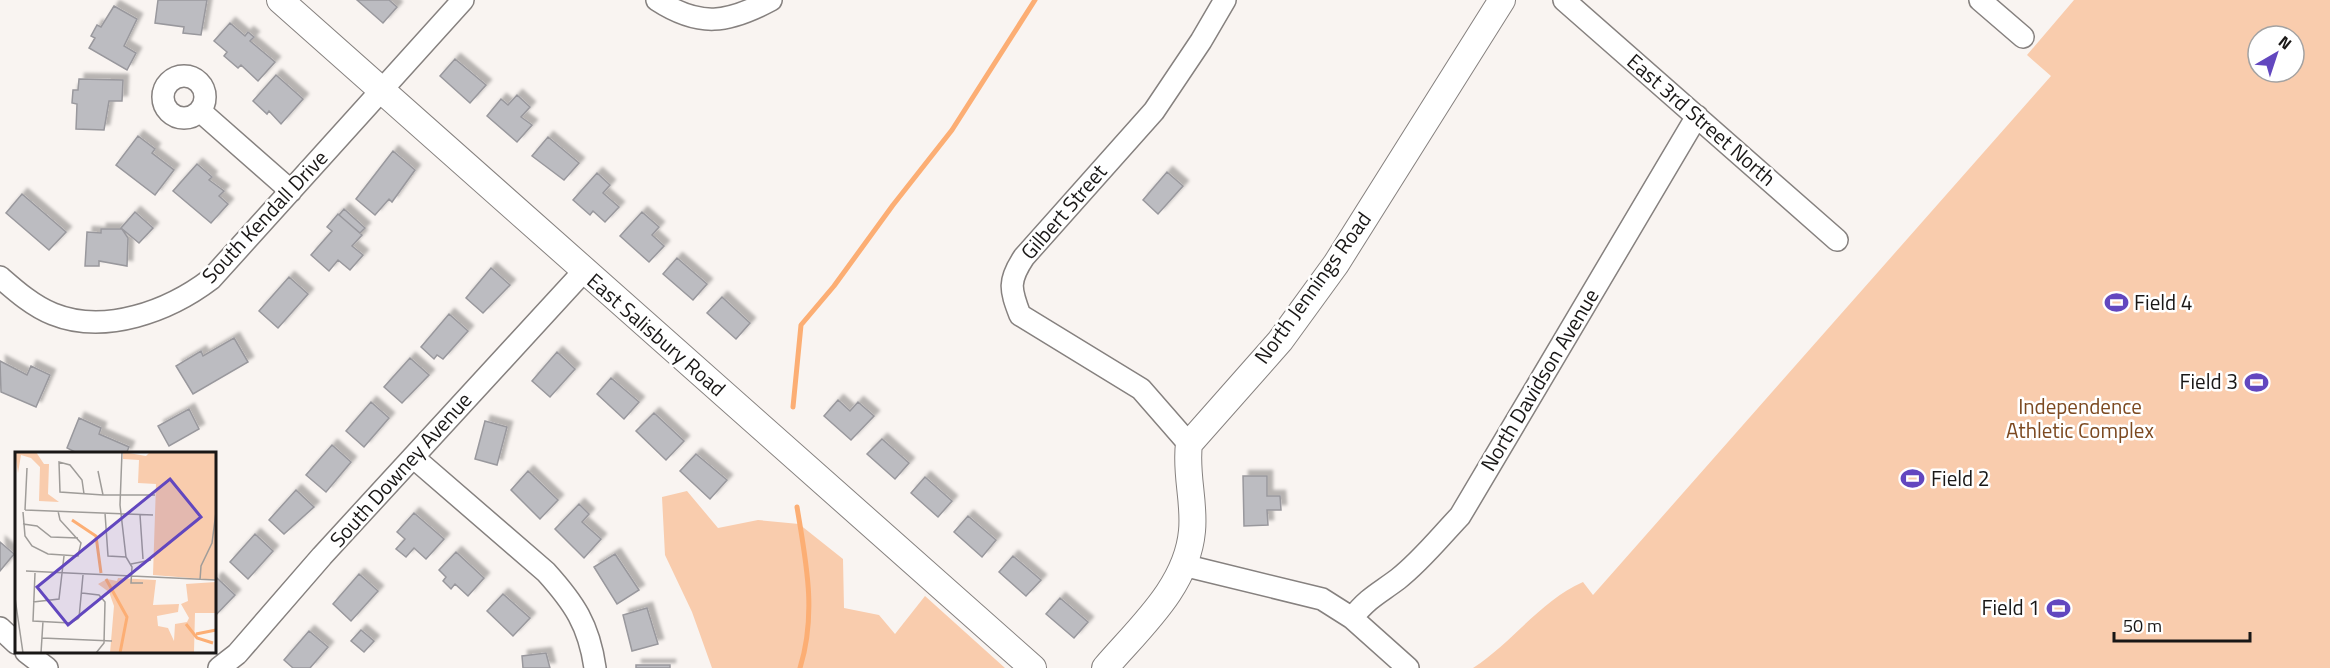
<svg xmlns="http://www.w3.org/2000/svg" width="2330" height="668" font-family="'Titillium Web',sans-serif">
  <defs>
    <filter id="shadow"><feDropShadow dx="5.5" dy="-5.5" stdDeviation="1.5" flood-color="#0004"/></filter>
  </defs>
  <rect width="100%" height="100%" fill="#f9f4f1"/>
  <path fill="#f9ccad" fill-rule="evenodd" d="M2074,0H2330V668H1473C1512,643 1540,601 1583,582L1593,595L2051,76L2027,55ZM2258,36H2294V72H2258Z
    M687,491L718,528L758,520L799,524L843,559L844,608L879,615L895,634L925,596L1005,668H712L692,612L665,555L662,497Z"/>
  <g fill="none" stroke-linecap="round" stroke-linejoin="round">
    <path stroke="#fcae74" stroke-width="5" d="M793,407L801,325L834,286L893,205L952,130L1035,0
      M797,507C806,562 817,613 800,668"/>
  </g>
  <path fill="#bcbcc1" stroke="#99989d" stroke-width="1.5" filter="url(#shadow)" d="M158,0H207L201,35L183,33L184,27L155,23Z
    M357,0H389L397,7L383,23Z
    M114,6L137,19L124,46L136,53L127,70L89,48L95,38L91,36L97,25L101,27Z
    M230,23L245,36L248,32L254,37L250,41L275,62L258,81L241,65L238,68L224,56L227,52L214,41Z
    M455,59L486,85L470,103L440,76Z
    M276,75L303,99L281,124L269,111L267,114L253,101Z
    M79,79L123,80L122,101H109L104,130L76,129L77,104L72,103L73,90H78Z
    M517,95L530,107L521,117L532,125L517,142L487,116L501,99L508,105Z
    M138,136L155,149L152,153L174,170L155,195L116,165Z
    M548,137L579,163L564,180L532,156Z
    M393,151L415,170L392,202L389,199L375,215L356,199Z
    M197,164L212,177L209,180L224,191L219,196L228,204L211,223L173,191Z
    M1167,172L1183,186L1158,214L1143,200Z
    M597,173L610,185L603,193L619,207L605,222L593,211L590,215L573,200Z
    M22,194L66,232L49,250L6,213Z
    M344,209L365,228L360,233L339,215Z
    M135,212L153,228L139,243L121,228Z
    M642,212L659,227L652,235L664,246L649,262L620,236Z
    M338,214L362,235L352,246L363,255L350,270L338,260L329,271L311,255L332,231L327,227Z
    M101,229H122L128,238L127,266L99,261V266H85L87,232L101,233Z
    M677,258L707,284L693,300L663,274Z
    M491,268L510,285L483,313L466,298Z
    M289,277L308,294L278,328L259,311Z
    M722,297L750,323L736,339L707,313Z
    M449,314L468,331L443,359L437,355L434,359L421,347Z
    M234,338L248,362L193,394L176,366L201,351L203,356Z
    M557,352L575,369L550,397L532,381Z
    M410,358L429,375L402,403L384,387Z
    M0,361L27,375L31,366L50,375L36,407L1,392Z
    M611,378L639,402L624,419L597,394Z
    M838,400L850,411L858,402L874,416L851,440L824,416Z
    M371,402L389,418L364,447L346,431Z
    M189,409L199,429L169,446L158,426Z
    M654,413L684,441L666,460L636,431Z
    M79,418L101,428L99,434L129,447L126,454H79L67,448Z
    M485,421L507,427L497,465L475,459Z
    M882,439L909,463L895,479L867,454Z
    M332,445L351,462L326,492L306,475Z
    M696,454L727,480L710,499L680,471Z
    M528,471L558,500L540,519L511,490Z
    M1243,476H1267V496H1280L1281,510H1267L1268,525L1244,526Z
    M925,477L952,501L938,517L911,493Z
    M296,490L314,507L284,534L269,520Z
    M579,504L589,514L582,522L601,539L584,558L555,529Z
    M414,513L444,539L426,559L414,548L406,557L396,549L405,539L397,532Z
    M968,516L996,540L982,557L954,532Z
    M255,534L273,551L248,579L230,562Z
    M0,542L14,554L0,571Z
    M456,552L484,578L468,596L455,584L451,589L443,581L446,577L439,570Z
    M615,554L639,590L617,604L594,567Z
    M1013,556L1041,580L1026,596L999,572Z
    M359,574L378,591L351,621L333,604Z
    M217,578L235,595L214,617V581Z
    M503,594L530,618L513,636L487,611Z
    M1060,598L1088,622L1074,638L1046,614Z
    M647,608L658,644L632,651L623,615Z
    M361,630L374,641L364,652L351,641Z
    M309,631L328,647L310,668H293L284,660Z
    M546,653L550,668H523L522,656Z
    M636,665H670V668H636Z"/>
  <g fill="none" stroke-linecap="round" stroke-linejoin="round">
    <defs>
      <path id="minor" d="M657,0C700,28 728,23 771,0
        M1564,0L1837,240
        M1980,0L2023,37
        M163 97a21 21 0 1 1 42 0a21 21 0 1 1-42 0Z
        M200,111L291,191
        M0,277C16,291 33,306 53,314C105,335 169,311 211,279L463,0
        M1189,444L1141,389L1020,315C1010,289 1008,281 1024,257L1154,111L1201,41L1225,0
        M413,457L546,572C574,603 589,625 595,668
        M1183,565L1322,599L1352,618L1408,668
        M1352,618C1369,597 1378,594 1398,579C1421,561 1440,537 1460,516L1697,116
        M0,628L16,643
        M26,652L47,668
        M219,668L237,654L322,556L584,271"/>
      <path id="tertiary" d="M280,0L1033,668
        M1105,668C1139,628 1187,587 1192,531C1195,502 1185,473 1189,444L1280,341L1336,264L1502,0"/>
    </defs>
    <use href="#minor" stroke="#86817f" stroke-width="24"/>
    <use href="#tertiary" stroke="#86817f" stroke-width="28"/>
    <use href="#minor" stroke="#fff" stroke-width="21"/>
    <use href="#tertiary" stroke="#fff" stroke-width="26"/>
  </g>
  <defs>
    <symbol id="stadium-bare" viewBox="-9 -9 18 18"><path d="M0-5a6.5 5 0 1 0 0 10a6.5 5 0 1 0 0-10ZM-3.5-1.8h7v3.6h-7Z" fill="#6247bf" stroke="#fff" stroke-width="2.5" paint-order="stroke"/></symbol>
  </defs>
  <g fill-rule="evenodd">
    <use href="#stadium-bare" x="2100" y="286" width="33" height="33"/>
    <use href="#stadium-bare" x="2240" y="366" width="33" height="33"/>
    <use href="#stadium-bare" x="1896" y="462" width="33" height="33"/>
    <use href="#stadium-bare" x="2042" y="592" width="33" height="33"/>
  </g>
  <g text-anchor="middle" stroke-width="5" stroke-linejoin="round" paint-order="stroke">
    <g font-size="21" fill="#191716" stroke="#fff">
      <text transform="translate(1701 120) rotate(41)" y="7">East 3rd Street North</text>
      <text transform="translate(1064 212) rotate(-49)" y="7">Gilbert Street</text>
      <text transform="translate(265 217) rotate(-47)" y="7">South Kendall Drive</text>
      <text transform="translate(1313 288) rotate(-54)" y="7">North Jennings Road</text>
      <text transform="translate(656 335) rotate(41)" y="7">East Salisbury Road</text>
      <text transform="translate(1540 380) rotate(-59)" y="7">North Davidson Avenue</text>
      <text transform="translate(401 470) rotate(-48)" y="7">South Downey Avenue</text>
    </g>
    <g font-size="21" fill="#191716" stroke="#fff" text-anchor="start">
      <text x="2134" y="310">Field 4</text>
      <text x="2238" y="389" text-anchor="end">Field 3</text>
      <text x="1931" y="486">Field 2</text>
      <text x="2040" y="615" text-anchor="end">Field 1</text>
    </g>
    <g font-size="21" fill="#7c4920" stroke="#fff">
      <text x="2080" y="414">Independence<tspan x="2080" dy="24">Athletic Complex</tspan></text>
    </g>
  </g>
  <g transform="translate(15 452)">
    <rect width="201" height="201" fill="#f9f4f1"/>
    <path d="M0,0H21L29,12H34L33,42L44,50L24,49L25,15L16,6L6,3L3,21ZM108,0L131,4L135,0H201V128L138,123L141,32L123,31L124,8L108,7ZM103,126L141,128L138,153L164,152L163,160L142,164L143,174L153,176L159,189L160,172L172,170L174,166L166,152L173,149L171,132L201,130V161H180L179,200L95,201L99,154L94,140L83,132L92,127L102,129Z" fill="#f9ccad"/>
    <path fill="none" stroke="#fcae74" stroke-width="3" d="M57,68L81,84L86,121M91,127L112,165L105,201M171,172L182,186L198,191M181,182L201,178"/>
    <path fill="none" stroke="#9f9c99" stroke-width="1.5" d="M107,0L105,53L111,105L117,115L116,131H128M83,19L88,43M69,42L67,28L55,13L44,10L45,40L88,43H140M10,58L138,63M10,58L12,16M8,60L10,84L17,94L33,102L63,104L66,91L45,68L43,59M90,61L93,104L111,105M125,63L128,107M8,72L22,74L36,85L63,86M116,112L136,108M11,119L201,128M20,121L18,169L55,171L64,166M185,128L186,114L197,91L201,60M67,141L84,143L90,150L89,191L81,201M0,146L8,201M18,150L44,147L49,104M64,166L68,123M27,186L97,189M26,201L28,169"/>
    <path fill="#6247bf" fill-opacity="0.15" stroke="#6247bf" stroke-width="3" d="M155,27L186,65L53,173L22,135Z"/>
    <rect width="201" height="201" fill="none" stroke="#191716" stroke-width="3"/>
  </g>
  <g transform="translate(2276 54) rotate(39)"><circle r="28" fill="#ffffff" stroke="#a3a2a2" stroke-width="1.5"/>
  <path d="M0-4.5L10 22L0 15L-10 22Z" fill="#6247bf"/>
  <text y="-9" font-size="16" font-weight="bold" text-anchor="middle" fill="#191716">N</text>
  </g>
  <path d="M2114 632v9h136v-9" fill="none" stroke="#191716" stroke-width="3"/>
  <text x="2123" y="632" font-size="18" fill="#191716" stroke="#ffffff" stroke-width="4.5" paint-order="stroke">50 m</text>
</svg>
